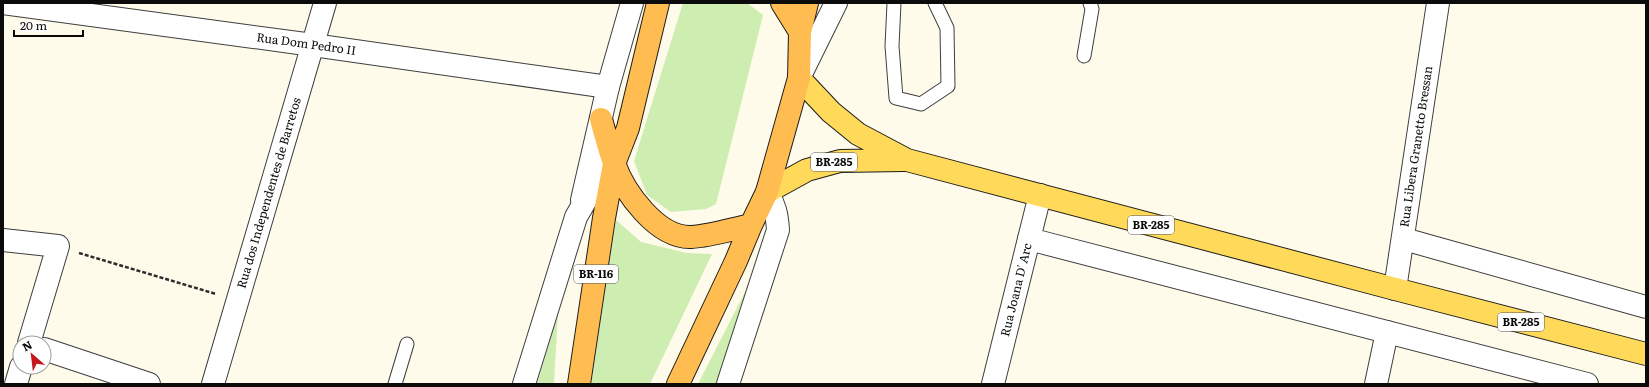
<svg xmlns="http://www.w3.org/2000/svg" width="1649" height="387" font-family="Literata,serif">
  <rect width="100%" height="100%" fill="#fffbea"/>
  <path fill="#ceedb0" d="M683,3H747L763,15L716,204L706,209L671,212L647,195L634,161Z
    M616,220L641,242L687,253L712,254L650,384H591Z
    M747,288L716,384H698Z
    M558,313L554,384H537Z"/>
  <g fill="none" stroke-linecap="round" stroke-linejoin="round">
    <defs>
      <path id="service" d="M894,3L892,46L896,98L921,104L948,86L947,28L935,3
        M1084,56L1092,9L1090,3
        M395,384L407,344"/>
      <g id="minor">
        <path d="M799,78L836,3"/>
        <path d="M1404,239L1646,307"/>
        <path d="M3,240L58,246L29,343"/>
        <path d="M44,349L149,384"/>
        <path d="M16,384L21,367"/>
        <path id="s1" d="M213,384L325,3"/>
        <path d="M728,384L778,230C777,215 775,205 767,192"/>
        <path id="s2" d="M993,384L1029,239"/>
      </g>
      <g id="tertiary">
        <path id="s3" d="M3,3L313,45L608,87"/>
        <path d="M1040,195L1029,239L1587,384"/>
        <path d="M582,200L608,87L632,3"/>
        <path id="s4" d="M1395,289L1438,3"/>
        <path d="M524,384L576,217L591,191L614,164"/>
        <path d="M1376,384L1387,332"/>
      </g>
      <path id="primary" d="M799,78L831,112L858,134L907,160L1395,289L1646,354
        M767,192L807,170L840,161L904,160"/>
      <path id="trunk" d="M782,3L800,32
        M601,119C605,134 609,149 614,163C624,192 657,238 691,237C711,236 732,229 751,225
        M579,384L604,218L614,164L628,128L658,3
        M678,384L736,261L751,225L767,192L799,78L800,32L807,3"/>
    </defs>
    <use href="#service" stroke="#3e3e3e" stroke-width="15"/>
    <use href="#minor" stroke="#3e3e3e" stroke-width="24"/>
    <use href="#tertiary" stroke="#3e3e3e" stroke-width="24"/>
    <use href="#primary" stroke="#1c1c1c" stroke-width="24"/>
    <use href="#trunk" stroke="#1c1c1c" stroke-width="24"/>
    <path stroke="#2d2d2d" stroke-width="2.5" stroke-dasharray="4 2" stroke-linecap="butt" d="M79,253L216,294"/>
    <use href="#service" stroke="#fff" stroke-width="13"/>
    <use href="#minor" stroke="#fff" stroke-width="22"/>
    <use href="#tertiary" stroke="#fff" stroke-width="22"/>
    <use href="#primary" stroke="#ffda5a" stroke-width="22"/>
    <use href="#trunk" stroke="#ffbc51" stroke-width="22"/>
  </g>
  <g text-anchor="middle" stroke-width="4" stroke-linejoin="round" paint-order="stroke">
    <g fill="#fff" stroke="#545454" stroke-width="1">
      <rect x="811" y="153" width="46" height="18" rx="3"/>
      <rect x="1128" y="216" width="46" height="18" rx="3"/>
      <rect x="574" y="265" width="44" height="18" rx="3"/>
      <rect x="1498" y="313" width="46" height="18" rx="3"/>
    </g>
    <g font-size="11" font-weight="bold" fill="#0b0b0b">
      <text x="834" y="166">BR-285</text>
      <text x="1151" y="229">BR-285</text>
      <text x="596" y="278">BR-116</text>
      <text x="1521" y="326">BR-285</text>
    </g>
    <g font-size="12" fill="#0b0b0b" stroke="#fff">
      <text dy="4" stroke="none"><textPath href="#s3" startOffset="306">Rua Dom Pedro II</textPath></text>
      <text dy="4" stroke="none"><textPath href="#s4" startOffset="144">Rua Libera Granetto Bressan</textPath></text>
      <text dy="4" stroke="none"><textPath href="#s1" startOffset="199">Rua dos Independentes de Barretos</textPath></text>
      <text dy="4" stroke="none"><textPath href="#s2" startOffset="97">Rua Joana D' Arc</textPath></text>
    </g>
  </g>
  <rect width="1649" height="387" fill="none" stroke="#0b0b0b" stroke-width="8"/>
  <g transform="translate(32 355) rotate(332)"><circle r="19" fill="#ffffff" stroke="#9d9d9d"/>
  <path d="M0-3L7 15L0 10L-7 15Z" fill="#c8171c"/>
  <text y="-6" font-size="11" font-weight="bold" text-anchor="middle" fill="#0b0b0b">N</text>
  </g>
  <path d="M14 30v6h69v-6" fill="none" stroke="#0b0b0b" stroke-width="2"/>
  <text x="20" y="30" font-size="12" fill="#0b0b0b" stroke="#ffffff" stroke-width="3" paint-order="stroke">20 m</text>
</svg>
